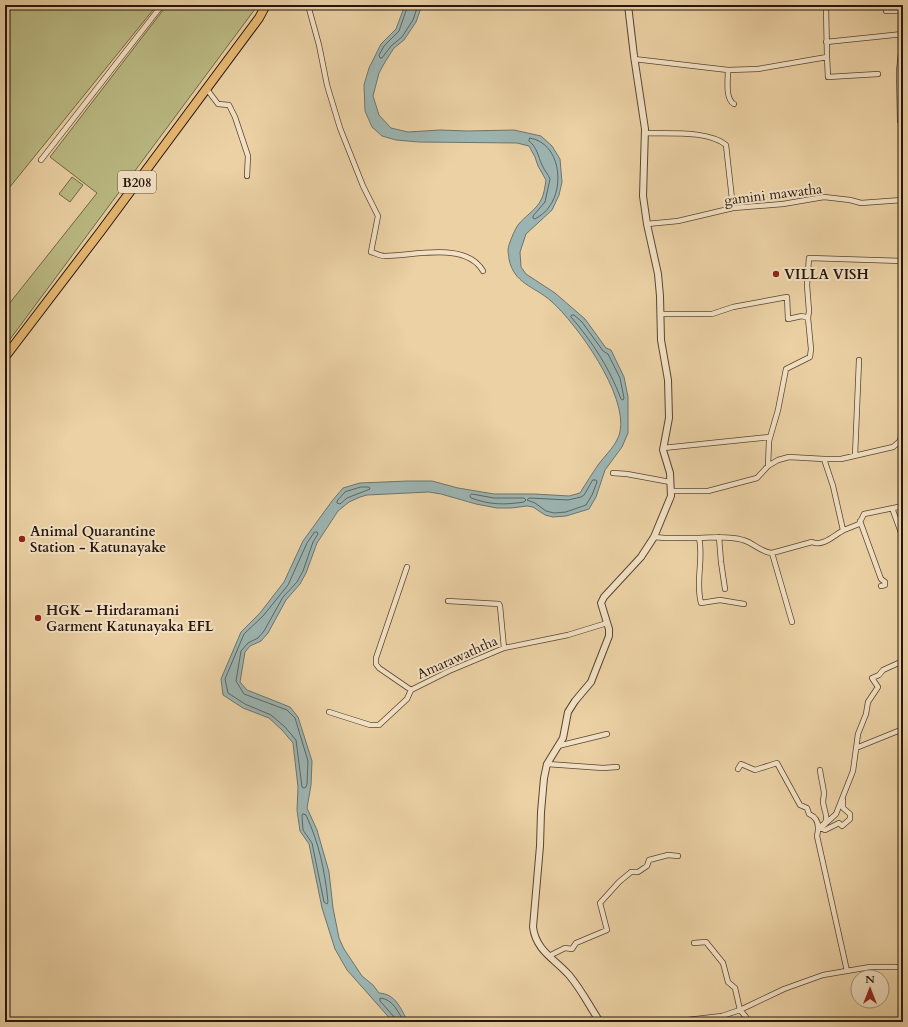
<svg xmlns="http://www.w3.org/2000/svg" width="908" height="1027" font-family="Cardo,serif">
  <rect width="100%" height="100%" fill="#ebd1a4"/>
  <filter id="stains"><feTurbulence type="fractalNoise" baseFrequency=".005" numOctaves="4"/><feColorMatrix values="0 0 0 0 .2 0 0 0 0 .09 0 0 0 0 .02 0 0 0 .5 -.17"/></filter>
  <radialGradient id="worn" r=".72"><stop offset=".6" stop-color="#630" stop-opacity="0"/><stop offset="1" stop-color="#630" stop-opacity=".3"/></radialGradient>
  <path fill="#bbba83" stroke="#716848" d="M5,5H157L5,193Z
    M167,5H258L5,346V309L97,193L50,157Z
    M72,177L83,185L70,202L59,194Z"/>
  <path fill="#9cb4b1" stroke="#6d746f" d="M405,5H422L416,22L404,40L394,48L385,62L379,73L373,96L379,115L391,128L408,132L440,130L467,131L514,130L541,136L552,146L560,159L562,182L559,195L552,210L526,234L520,252L521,267L526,274L555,293L585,319L606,348L611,350L624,377L628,397V433L622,447L605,470L596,497L589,509L566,516L553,517L545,515L533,507L527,506L511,508H497L476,504L441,494L429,492L367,495L360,497L349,502L338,511L317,543L306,573L300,584L286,600L268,633L261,641L250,646L245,652L240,682L247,690L290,707L298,717L312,761L311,785L307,808L317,830L329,872L333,908L339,938L344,949L362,976L373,985L379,993C396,994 401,1009 408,1022H393L347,970L335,949L322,908L309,844L300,831L297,810L298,787L293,743L282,730L269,718L243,708L223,695L221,679L241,632L260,613L284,582L303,541L332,501L343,488L360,483L408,481H432L458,488L494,494H534L569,496L580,493C586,483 592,474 598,465C606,454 617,445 620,432C628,395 577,324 551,301C534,286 514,284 509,259C509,257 508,253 508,250C508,245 515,229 518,225C524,217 536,210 541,200C544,195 545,186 546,180L538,166L535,157L529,146L517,143L419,142L396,140L382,136L372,127L365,111L364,85L369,68L381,44L396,29Z"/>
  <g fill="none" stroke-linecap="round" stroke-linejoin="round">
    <path stroke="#62645e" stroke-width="1" d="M408,5L399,31L384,46L379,55L380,58H382L391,46L402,37L413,20L418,5
      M530,138C560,143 565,186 549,207C546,212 540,216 535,219L533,218V216L545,202L550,179C548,174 544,170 542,165C538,156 537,147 529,141Z
      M572,315H574L582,322L603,351L608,354L620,378L624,398L623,400L621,399C610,369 592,341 571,317Z
      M593,480H596L597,482L592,495L586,505L566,512L554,513L546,511L535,503L527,500L529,498L568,500L581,497L584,495Z
      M361,487H369L370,489L347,498L340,504L337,503V501L345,492Z
      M472,494L494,498H524L526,500L524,502C504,505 491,505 471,498L470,496Z
      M315,532H317L318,534L313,542L303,571L297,582L283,597L264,631L258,638L248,643L241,651L236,681L244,694L287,710L295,718L308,761L307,784L306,787L304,788L302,787L296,740L285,727L271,715L245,704L228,693L225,679L244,634L263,616L288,585L307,543Z
      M303,814L306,815C319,843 325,871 328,902L327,904L324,902L312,843L303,830L302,816Z
      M396,1022L395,1018L380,1001V998C393,999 398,1012 404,1022"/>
    <defs>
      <path id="minor" d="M308,5L319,45L327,85L340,128L363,186L378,216L371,252C375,253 380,256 385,256C414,256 466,241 483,271
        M886,11H903
        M826,42L903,34
        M827,57L828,77L878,74
        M634,59L728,70L758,69L827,57L826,5
        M728,70C728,80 725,99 734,104
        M206,88L218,104L229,105L235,117L248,156L247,176
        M900,121L899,71L903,36
        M645,133C668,134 708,130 726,145L733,208
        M41,160L162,5
        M647,224L678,221L733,208L783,204L824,197L850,200L861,203L902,200
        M660,314H712L733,307L787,297L788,319L802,316L808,318L811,349L810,357L786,369L778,410L769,441L768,466
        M808,318L809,311L807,285L809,258L903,261
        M663,448L770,437
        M855,456L859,360
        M824,459L833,486L843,530
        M613,473L627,474L670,482
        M671,491H708L757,478L768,466L778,460L789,457L824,459H841L893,447L900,441L903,428
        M892,508L903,538
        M860,521L881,579L885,582V585L881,586
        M654,537L665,538H699C704,559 695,581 701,603L720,600L744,604
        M719,537L721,562L725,589
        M699,538C713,537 730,536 743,540C754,543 760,552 772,553L812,542C823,547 834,535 844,530C849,528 854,526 859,524L864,514L903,506
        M772,553L792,622
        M407,567L376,658V664L379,668L411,690L449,671L504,648L568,635L607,623
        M448,601L499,604L500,606L504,648
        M329,712L370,725H379L407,699L411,690
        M558,746L607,734
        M856,748L903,729
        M547,764L603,768L617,767
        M738,769L741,764L755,770L777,763L800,805L807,808L809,814C819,818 819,828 817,836L847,971
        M820,770C821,778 823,785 824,793C824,796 823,799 823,802C824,813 832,821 819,827L825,830L839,823L842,826L850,819V814L843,808V800
        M824,825L836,814L853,771L858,734L866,714L868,702L878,687L872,678L879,675L883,670L903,661
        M694,943L706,942L723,963L728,982L735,988L740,1010L746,1017L747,1022
        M549,956L565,948L572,949L576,943L607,930L600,903L619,882L631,872H638L647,866L649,860L668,855L678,856
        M670,1022L722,1016L740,1010L784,989L823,975L870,967H903"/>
      <path id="tertiary" d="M600,1022C590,1007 581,989 569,975C555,959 536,951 533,927L540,846L541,812L544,778L547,764L563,738L568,712L575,701L591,682L609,636V629L601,603L604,597L641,557L654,537L671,496L670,473L663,450L669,418L668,380L661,340L660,296L658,274L647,224L643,196L645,129L634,56L628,5"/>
      <path id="primary" d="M5,357L101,231L259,18L266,5"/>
    </defs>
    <use href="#minor" stroke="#584432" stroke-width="6"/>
    <use href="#tertiary" stroke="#584432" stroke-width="8"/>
    <use href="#primary" stroke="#27150c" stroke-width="10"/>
    <use href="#minor" stroke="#f2e1c4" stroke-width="4.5"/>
    <use href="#tertiary" stroke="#f2e1c4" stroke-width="6"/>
    <use href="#primary" stroke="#e6b872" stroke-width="8"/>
  </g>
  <g fill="#8f2418" stroke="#f2e1c4" stroke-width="1.5">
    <circle cx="776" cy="274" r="4"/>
    <circle cx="22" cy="539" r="4"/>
    <circle cx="38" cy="618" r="4"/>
  </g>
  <g text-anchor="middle" stroke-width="4" stroke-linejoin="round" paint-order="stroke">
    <rect fill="#f2e1c4" stroke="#645243" stroke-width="1" x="118" y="171" width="38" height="22" rx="3"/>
    <g font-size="13" font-weight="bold" fill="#27150c">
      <text x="137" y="187">B208</text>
    </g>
    <g font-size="14" fill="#27150c" stroke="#f2e1c4">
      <text transform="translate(773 194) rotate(-7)" y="5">gamini mawatha</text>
      <text transform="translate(457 657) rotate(-24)" y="5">Amarawaththa</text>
    </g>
    <g font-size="14" font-weight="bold" fill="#27150c" stroke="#f2e1c4" text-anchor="start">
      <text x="784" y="279">VILLA VISH</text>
      <text x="30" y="536">Animal Quarantine<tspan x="30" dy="16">Station - Katunayake</tspan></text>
      <text x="46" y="615">HGK – Hirdaramani<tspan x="46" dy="16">Garment Katunayaka EFL</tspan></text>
    </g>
  </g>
  <rect width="908" height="1027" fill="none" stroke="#ebd1a4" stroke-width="20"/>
  <rect x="6" y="6" width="896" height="1015" fill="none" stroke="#27150c" stroke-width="2"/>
  <rect x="10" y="10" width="888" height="1007" fill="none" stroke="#27150c"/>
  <g transform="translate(870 989)"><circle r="19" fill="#f2e1c4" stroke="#a18f7a"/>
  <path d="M0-3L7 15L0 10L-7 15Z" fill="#8f2418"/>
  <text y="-6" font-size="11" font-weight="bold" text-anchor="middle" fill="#27150c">N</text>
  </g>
  <rect width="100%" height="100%" filter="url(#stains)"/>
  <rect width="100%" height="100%" fill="url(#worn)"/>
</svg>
